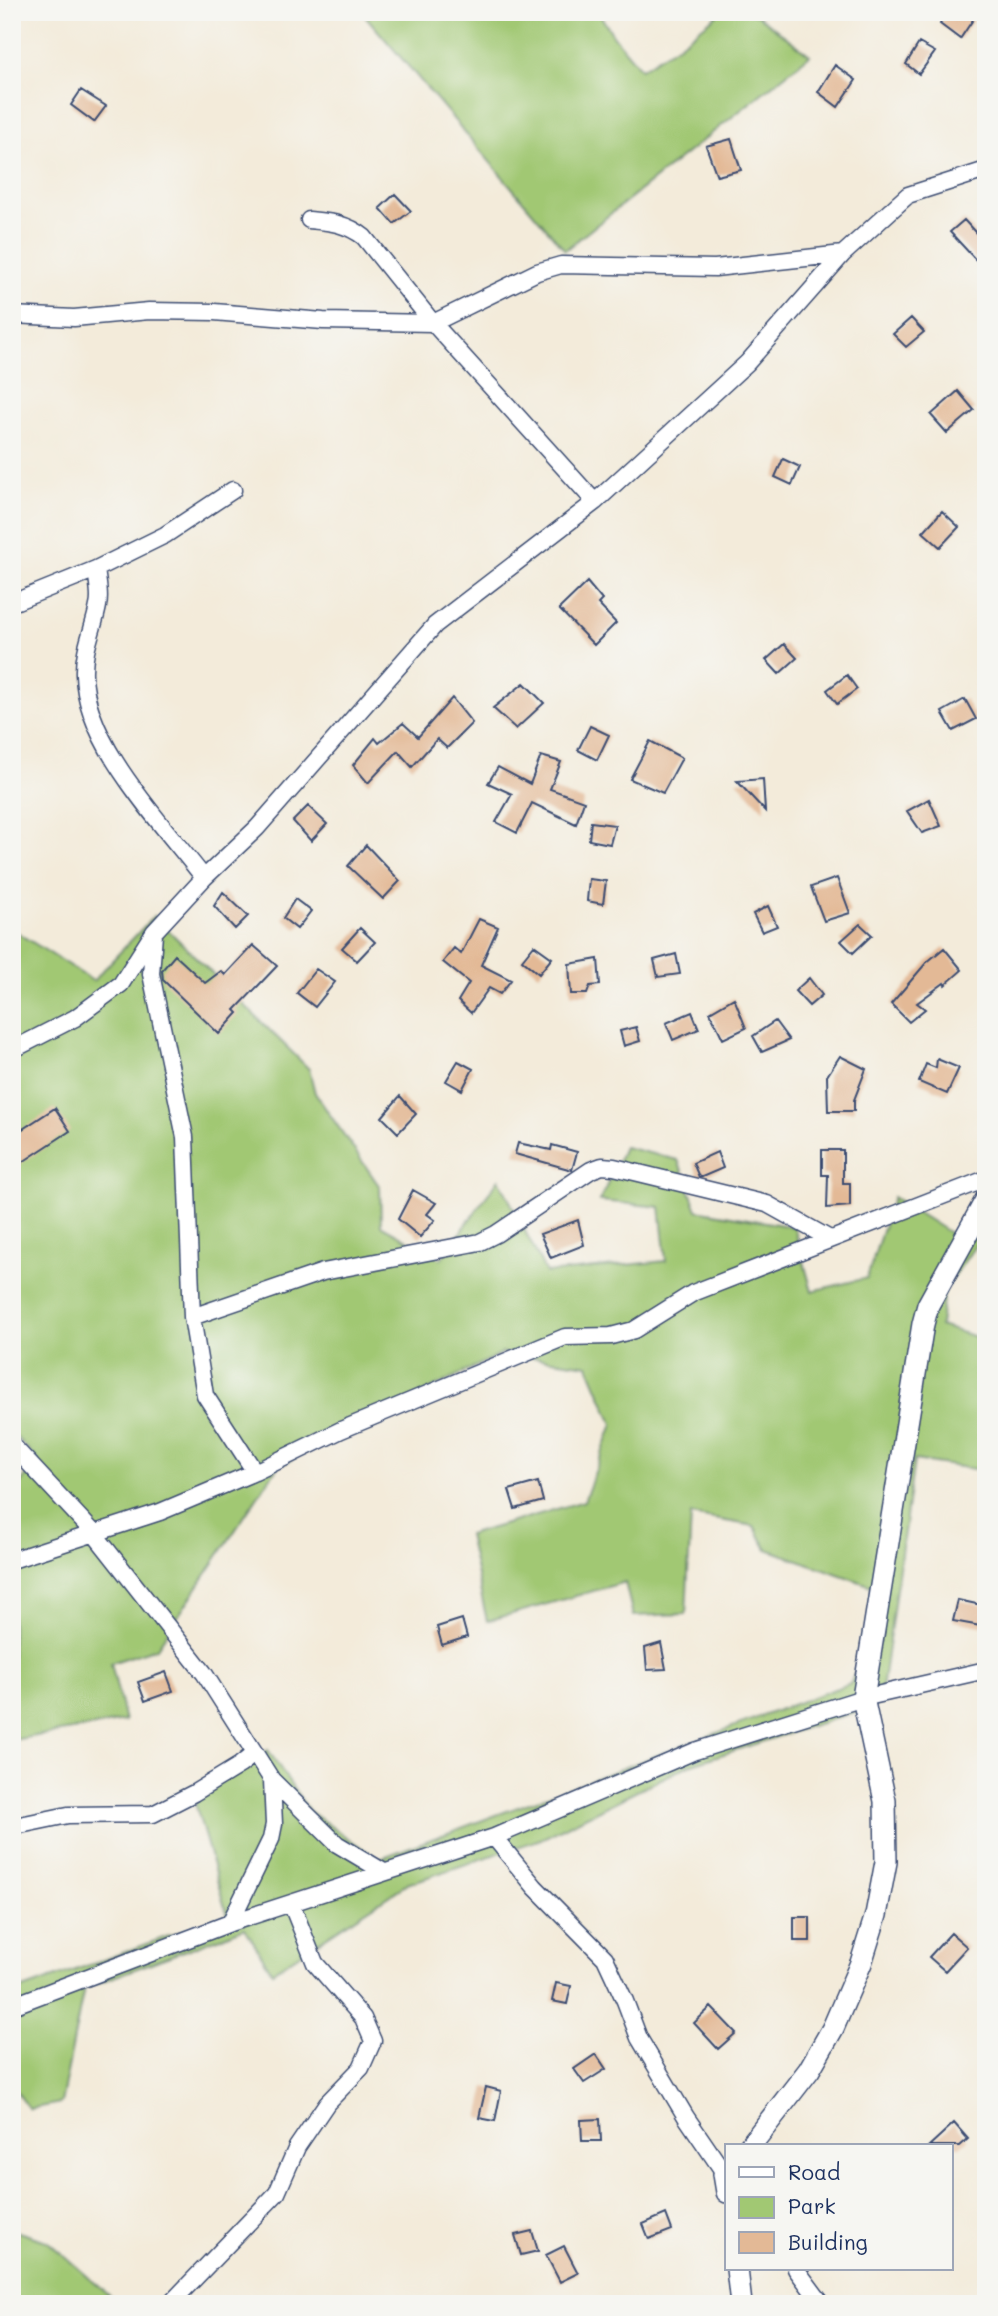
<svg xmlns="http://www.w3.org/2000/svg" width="998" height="2316" font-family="Mali,sans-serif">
  <rect width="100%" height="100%" fill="#f6f6f2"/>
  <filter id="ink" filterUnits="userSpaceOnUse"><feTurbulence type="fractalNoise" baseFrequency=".0143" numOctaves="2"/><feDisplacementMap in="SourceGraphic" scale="14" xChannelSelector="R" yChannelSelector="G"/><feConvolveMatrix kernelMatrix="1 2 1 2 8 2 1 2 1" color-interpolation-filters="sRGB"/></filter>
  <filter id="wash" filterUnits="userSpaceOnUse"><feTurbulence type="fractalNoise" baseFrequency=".00686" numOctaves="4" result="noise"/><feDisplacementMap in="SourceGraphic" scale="28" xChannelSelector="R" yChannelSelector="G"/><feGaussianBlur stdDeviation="1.57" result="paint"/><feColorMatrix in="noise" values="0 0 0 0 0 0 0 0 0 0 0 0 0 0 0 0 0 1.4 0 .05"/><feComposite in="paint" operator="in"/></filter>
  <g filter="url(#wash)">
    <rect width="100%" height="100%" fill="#f3ebda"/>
    <path fill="#a1c873" stroke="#5e7c68" stroke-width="2" d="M362,12H598L615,38L641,69L680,44L721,12H748L758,16L810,55L565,250Z
      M154,916L309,1069L315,1093L380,1187L381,1225L441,1259L499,1179L546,1273L666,1261L660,1207L600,1201L624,1147L678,1160L697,1210L794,1227L812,1291L867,1278L893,1197L956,1237L986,1191V1230L944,1291L940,1326L986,1340V1455L980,1470L914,1460L880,1704L689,1765L541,1839L407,1884L272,1972L245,1928L84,1988L61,2103L29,2109L12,2085V1993L227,1915L193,1796L268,1750L309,1811L378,1859L851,1683L869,1632L872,1586L767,1549L754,1526L691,1515L686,1614L633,1616L625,1582L487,1621L468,1535L584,1501L613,1424L588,1365L502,1353L278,1466L157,1648L111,1663L125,1721L12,1740V1495L38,1460L12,1433V929L93,981Z
      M12,2230L47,2241L119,2304H12Z"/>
    <g id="blocks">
      <path fill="#e3b996" d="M947,12H978L960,39L940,24Z
        M919,43L935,52L919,74L906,64Z
        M835,65L856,80L838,107L818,92Z
        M81,90L106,106L94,122L71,105Z
        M731,139L741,170L717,176L706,146Z
        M395,194L411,211L394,224L380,208Z
        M964,220L986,244V271L950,232Z
        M911,318L924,332L906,347L893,334Z
        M958,391L974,410L947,433L931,415Z
        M783,459L800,467L792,485L775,477Z
        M942,511L959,527L940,547L923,532Z
        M587,582L602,600L598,604L616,623L594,645L559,609Z
        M784,644L797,658L779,674L766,660Z
        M847,675L857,689L837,704L827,690Z
        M524,683L544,703L516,729L493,708Z
        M452,698L472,723L447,748L437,739L412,767L398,751L368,783L353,765L375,738L379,743L403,723L418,737Z
        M965,699L976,719L953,731L942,712Z
        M590,726L609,735L597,760L578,750Z
        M650,741L682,758L663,793L630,779Z
        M541,756L561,762L550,789L584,801L576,824L532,803L517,833L496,822L512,794L488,783L498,767L530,784Z
        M763,779L765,811L737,781Z
        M929,799L941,826L922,833L907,811Z
        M308,806L327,824L311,841L293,821Z
        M591,822L615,825L610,844L589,840Z
        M366,845L400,881L383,899L348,866Z
        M837,878L850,913L824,921L811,887Z
        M589,879L606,881L603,904L587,901Z
        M223,892L248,916L235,929L214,906Z
        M295,899L311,911L297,929L283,918Z
        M768,906L777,926L762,932L753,914Z
        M479,919L498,927L481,965L511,980L500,994L489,988L471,1013L458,1001L469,983L443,962L454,948L461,954Z
        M860,924L872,935L853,953L841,941Z
        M360,928L375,942L357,961L342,948Z
        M253,945L277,966L235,1010L238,1013L219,1034L163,980L162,970L175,955L205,983L221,971L225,975Z
        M534,945L552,958L539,974L522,960Z
        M944,948L962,970L945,985L944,983L917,1003L925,1009L909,1022L891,1004L926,963Z
        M676,954L680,974L658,977L654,960Z
        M598,959L600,985L590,986L587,994H571L569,964Z
        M316,969L335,982L315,1007L297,993Z
        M809,978L822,995L809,1006L795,991Z
        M734,998L746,1028L723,1039L710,1012Z
        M692,1012L699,1029L673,1040L666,1023Z
        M775,1021L789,1040L762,1052L753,1036Z
        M636,1027L640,1041L624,1046L620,1031Z
        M840,1056L866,1069L854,1100V1111H828L827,1076Z
        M937,1059L959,1068L947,1094L919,1082L926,1064L936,1068Z
        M458,1061L473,1069L462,1090L446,1081Z
        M400,1096L416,1114L398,1133L382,1117Z
        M55,1108L70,1131L12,1169V1136Z
        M518,1143L551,1150L552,1145L577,1152L572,1170L515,1154Z
        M822,1150H843V1183H850V1206L827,1208L828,1175H822Z
        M717,1152L723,1168L702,1177H699L693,1163Z
        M413,1190L436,1203L427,1214L435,1220L420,1237L398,1219Z
        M578,1220L584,1245L551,1258L540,1234Z
        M538,1482L543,1501L515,1509L509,1490Z
        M958,1600L986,1606V1627L953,1621Z
        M462,1619L467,1637L442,1645L437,1627Z
        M661,1643L666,1669L647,1670L645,1648Z
        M166,1672L173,1691L145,1701L138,1682Z
        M794,1917H810V1941H794Z
        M951,1933L967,1947L945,1971L929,1957Z
        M556,1983L571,1986L567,2004L552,2001Z
        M711,2007L736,2033L718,2049L694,2023Z
        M596,2054L606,2069L584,2083L574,2069Z
        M486,2087L501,2091L495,2121L479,2118Z
        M600,2119L601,2141H582L581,2120Z
        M954,2123L968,2139L960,2146H929Z
        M666,2214L672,2230L649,2239L643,2224Z
        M532,2231L538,2251L521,2255L515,2235Z
        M564,2246L578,2273L560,2282L546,2255Z"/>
    </g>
  </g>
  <g filter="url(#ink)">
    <use href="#blocks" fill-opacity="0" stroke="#3b4b71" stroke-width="2"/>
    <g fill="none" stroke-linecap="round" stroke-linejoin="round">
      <defs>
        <path id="minor" d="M309,220C330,222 346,223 364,237L433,323L595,502
          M12,315L74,318L149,311L214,312L323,321L433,323L537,272L561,265L715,268L843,254
          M96,569C97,580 101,595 98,606C94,628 83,650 84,674C85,745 162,823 204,878
          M12,603L96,569L165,535L233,490
          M154,934L151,974L185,1137L192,1317L205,1395L255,1472
          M12,1050L75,1018L121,984L154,932L204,878L257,828L435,625L595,502L747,363L843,254L908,195L986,170
          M192,1317L323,1272L480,1242L496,1234L591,1170L602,1166L614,1167L767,1204L830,1239
          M12,1445L93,1532L204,1673L272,1780L337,1844L384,1872
          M12,1560L160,1512L255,1472L341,1430L565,1337L611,1336L634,1330L693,1293L986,1179
          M12,1824L20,1825L68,1815L153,1814L194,1793L240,1765L255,1753
          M494,1837L535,1887L605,1958L625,2001L639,2038L686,2117L727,2177
          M230,1923L271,1839L274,1824L272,1780
          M12,2006L230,1923L494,1837L695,1751L863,1698L986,1670
          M796,2269L822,2304
          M170,2304L277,2193L297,2147L327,2103L361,2068L373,2041L363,2018L315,1963L291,1903"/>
        <path id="tertiary" d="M750,2146L809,2070L833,2028L861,1963L876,1915L886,1862L885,1801L863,1698L923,1324L928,1305L986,1200
          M727,2171L724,2174L727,2192
          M737,2269L741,2304"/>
      </defs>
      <use href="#minor" stroke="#3b4b71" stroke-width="19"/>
      <use href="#tertiary" stroke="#3b4b71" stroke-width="24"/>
      <use href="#minor" stroke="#fff" stroke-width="16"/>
      <use href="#tertiary" stroke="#fff" stroke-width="21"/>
    </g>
  </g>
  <rect width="998" height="2316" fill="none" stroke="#f6f6f2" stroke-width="42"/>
  <rect x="725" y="2144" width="228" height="126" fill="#f6f6f2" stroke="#9ea6b7" stroke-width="2"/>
  <rect x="739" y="2167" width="35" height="10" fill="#ffffff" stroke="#9ea6b7" stroke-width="2"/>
  <text x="788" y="2180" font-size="21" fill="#1b2f5e">Road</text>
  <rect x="739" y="2197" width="35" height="21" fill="#a1c873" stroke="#9ea6b7" stroke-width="2"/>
  <text x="788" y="2214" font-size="21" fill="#1b2f5e">Park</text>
  <rect x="739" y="2232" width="35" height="21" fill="#e3b996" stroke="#9ea6b7" stroke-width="2"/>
  <text x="788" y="2250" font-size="21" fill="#1b2f5e">Building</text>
</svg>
